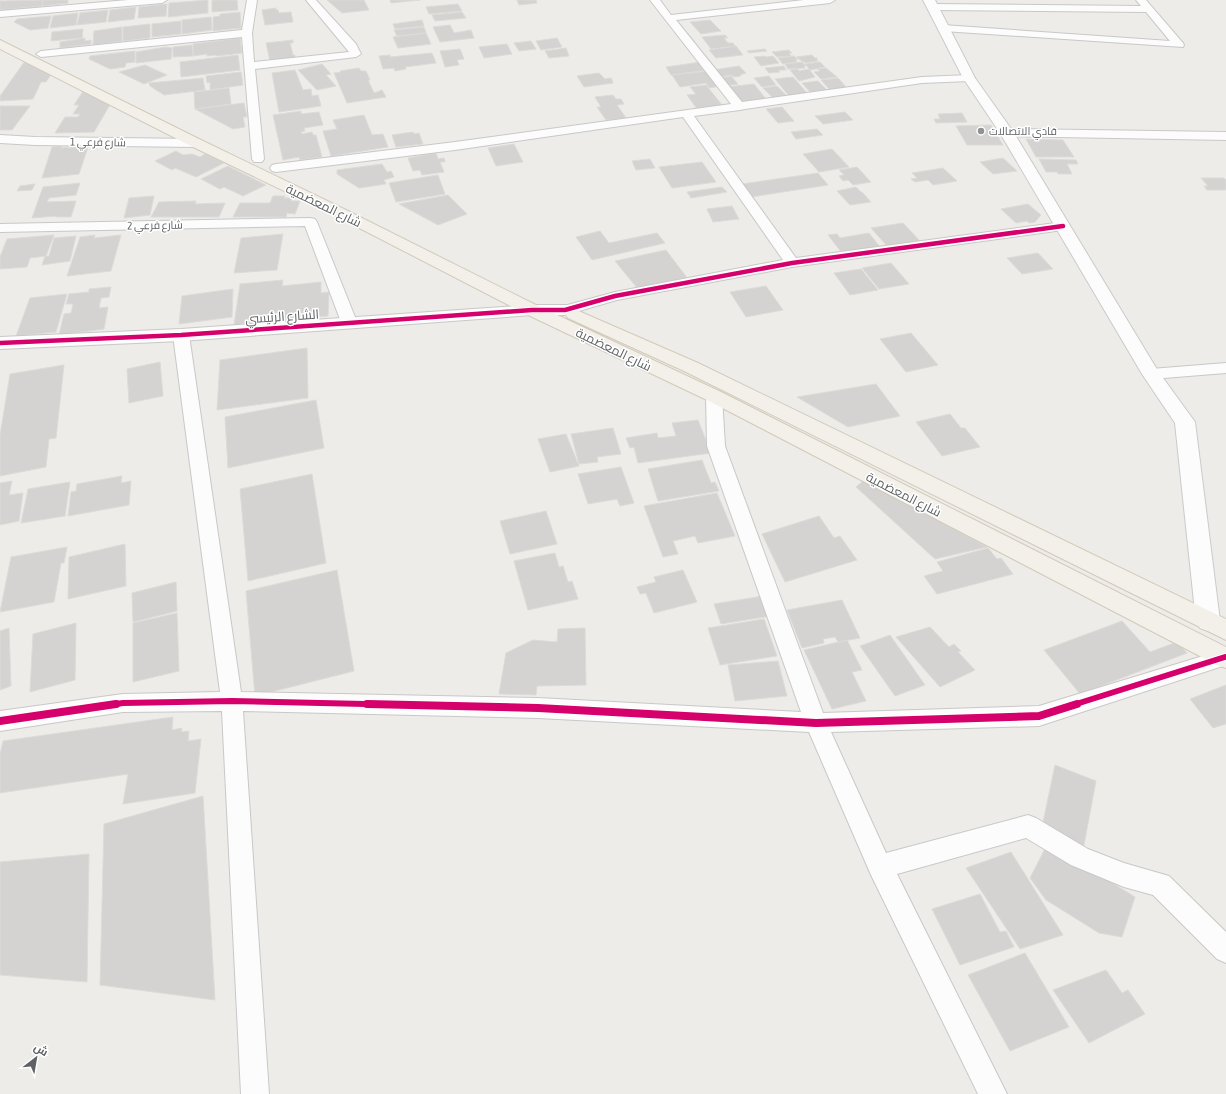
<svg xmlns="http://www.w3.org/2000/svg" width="1226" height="1094" font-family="'Asap Condensed',Cairo,sans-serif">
  <rect width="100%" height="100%" fill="#edece9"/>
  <path fill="#d4d3d1" stroke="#dcdbd8" d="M0,0L1,1L43,0L42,6L0,10Z
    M43,0H68V3L42,6Z
    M208,0V13L168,17L169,3Z
    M212,0H237L238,10L212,12Z
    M327,0H364L369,10L342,13Z
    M390,0H420L391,3Z
    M517,0H536L537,3L519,5Z
    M167,4L166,16L138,18L139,7Z
    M458,4L462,11L429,14L426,7Z
    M136,7L134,19L108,22L110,10Z
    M276,8V10H278L279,13L291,12L293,22L265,25L262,10Z
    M108,10L106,22L77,25L80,13Z
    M240,12L241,28L213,31V17L220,16V14Z
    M462,12L466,18L435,21L432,15Z
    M78,13L76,25L50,28L53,16Z
    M51,16L48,28L30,30L14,22L17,19Z
    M211,17L212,30L182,34V20Z
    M422,20L424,26L395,29L393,24Z
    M710,20L721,31L701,34L690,22Z
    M181,21V34L152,37V24Z
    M150,24V38L123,41V27Z
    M450,25L454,33L471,30L474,38L440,42L433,27Z
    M122,27V41L93,45L94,31Z
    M424,27L426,33L397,36L394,30Z
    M83,29L82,38L51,41L52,32Z
    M426,33L431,44L398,48L393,37Z
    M725,35L728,38H724L728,43H733L735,46L711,49L702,37Z
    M85,38V41L91,40V44L60,48V42Z
    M240,38L242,53L217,56L216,55L207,56V54L193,56V44Z
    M557,38L562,47L541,50L536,41Z
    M293,40V43H290L293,55H295V58L270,61L266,43Z
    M531,41L536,49L519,51L514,43Z
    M507,44L512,54L484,58L479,47Z
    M192,45L193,56L173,57V47Z
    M736,46L743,55L716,58L709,50Z
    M166,47L172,48L171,59L136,63V52Z
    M566,48L569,56L549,58L545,51Z
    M460,49L464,59L457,60L459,65L445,67L440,51Z
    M765,49L767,51L749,53L747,51Z
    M789,50L792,53H789L791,56L777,57L772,52Z
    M135,51V62L126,63L125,67L110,69L89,59L90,56Z
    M432,53L436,63L405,67L406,69L395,71L394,68L383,69L379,56L390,55V57Z
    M238,55L240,70L181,77L180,62Z
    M812,55L815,58H817L818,59H816L818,61L805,63L796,57Z
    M765,56L766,57L773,56L779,63L761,66L754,57Z
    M794,56L798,60H795L797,62L783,64L778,58Z
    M25,61L53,72L46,82H41L33,99L0,101V96Z
    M701,62L708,70L671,75L666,67Z
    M802,62L806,66H804L805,68L788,69L785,64Z
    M820,62L825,67L810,70L805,64Z
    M322,64L331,74L326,75L336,86L317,90L298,70Z
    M145,65L167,75L144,84L119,72Z
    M739,66L746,73L740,75L741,76L734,77L731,75L719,77L713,70Z
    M784,66L786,70H778L780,72L769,73L765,68Z
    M359,68L361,71H366L370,80H368L374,93L382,90L386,97L347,103L334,73L341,72L340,71Z
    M826,68L837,77L821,79L814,72L820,71L817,69Z
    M798,69L799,71L809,69L815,77L799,81L790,70Z
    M295,70L303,90L311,89L312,96L318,95L321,106L279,112L272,73Z
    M709,71L721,86L709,88L706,83L680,87L672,75Z
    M241,72L243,85L210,90V82L207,83L206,76Z
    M599,73L605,79L611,78L613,83L584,87L577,76Z
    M731,76L738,84L726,86L719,78Z
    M769,76L776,85L762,87L754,78Z
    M793,77L807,93L789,96L775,79Z
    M203,78L205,90L164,95L150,86L149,83Z
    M838,78L847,88L830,90L821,80Z
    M818,81L827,90L810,92L802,83Z
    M754,84L766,99L739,103L727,87Z
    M706,85L722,105L697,109L687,95L696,94L690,87Z
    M777,86L787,96L773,98L763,88Z
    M229,88L231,104L195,109L194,92Z
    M84,90L111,103L94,132L55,133L65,117H78L80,114H73L79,105H74Z
    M613,95L616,99H621L624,104L617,105L626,118L606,120L597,107H601L595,97Z
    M244,103L247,117H243L245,127L233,129L195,109Z
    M0,106H30L12,130H0Z
    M782,107L794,121L778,123L766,109Z
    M301,111V114L319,112L323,125L304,128L305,131L301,132L302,134L312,132L313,135H316L322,157L300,160L299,157L283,160L273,115Z
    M845,112L853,120L823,124L815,116Z
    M962,113L967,122L936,123L934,119H940L938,114Z
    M364,115L372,135L383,134L388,147L331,156L323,131L337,129L333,120Z
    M991,125L1003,145H967L956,126Z
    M817,129L823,135L796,139L791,132Z
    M413,132L414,134L419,133L423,144L396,147L392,135Z
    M1026,139L1063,140L1074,157H1036Z
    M514,144L523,162L496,166L488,148Z
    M62,146L61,148L68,147L67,148L88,147L79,174L42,178L52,147Z
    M832,149L849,167L819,172L803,154Z
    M176,151L183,155L192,154L200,157L205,154L224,163L196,177L175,168L172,170L155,161Z
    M436,153L438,159L444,158L445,162H440L444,172L422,175L420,170L413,171L408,158Z
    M1003,158L1017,171L993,174L980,162Z
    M650,159L655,168L636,170L632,161Z
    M1039,159L1076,160L1078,164H1067L1072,174H1058L1057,172H1046Z
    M702,162L716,182L672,188L659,167Z
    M382,164L387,172L391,171L394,177L384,180L386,184L359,188L337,174V170Z
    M228,166L266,185L243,196L224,187L220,189L201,179Z
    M857,167L870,181L871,182L853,185L848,180L843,181L839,176L844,175L839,170Z
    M943,168L957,181L933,185L928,180L915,182L911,179L917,178L912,173Z
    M818,173L828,185L751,197L742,184Z
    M438,175L445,194L396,202L389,183Z
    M1201,178H1224L1226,180V190H1207L1204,186H1208Z
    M80,183L76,195L49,198L47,202L76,201L71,217H56V216L32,218L43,187Z
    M35,184L32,190L17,191L20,186Z
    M722,187L727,192L691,198L687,192Z
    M856,187L861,192H862L871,202L850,205L837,191Z
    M448,195L467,214L438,225L399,204Z
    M154,196L150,215L124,218L129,198Z
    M273,196H285L284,198H292L291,201H300L295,214L287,213L286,217H233L240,203H270Z
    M196,201L195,204L225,203L219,217H151L159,202Z
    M1028,204L1041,215L1035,222L1029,223L1027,221L1016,223L1001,209Z
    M732,206L739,219L713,222L707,209Z
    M903,223L920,241L887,246L871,228Z
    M600,231L609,243L657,233L665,243L592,260L576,237Z
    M869,233L880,247L842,253L828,235L837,234L840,238Z
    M283,234L277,270L234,273L241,238Z
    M54,235L46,256L30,258L27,267L0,269V257L7,239Z
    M95,235L94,238L121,235L111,271L67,276L80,237Z
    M76,236L70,261L42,265L45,256H49L54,238Z
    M666,250L688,279L638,289L615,261Z
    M1038,253L1053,269L1022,274L1007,258Z
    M891,263L909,284L879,289L862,268Z
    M861,269L878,290L850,295L834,273Z
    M283,280L282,286L321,282V293L329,292L328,316L234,325L240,284Z
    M766,286L783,310L746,317L730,292Z
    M111,287L109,297L101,298L99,308L108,307L104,329L59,335L64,314L71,313L73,304H66L69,294L89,292V289Z
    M233,289L232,317L179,324L182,296Z
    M67,294L56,332L16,336L30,298Z
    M911,333L938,365L906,372L880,339Z
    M307,348L308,398L217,410L220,360Z
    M160,362L163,396L129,403L127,369Z
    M64,365L56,438L49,439L46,467L0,476V435L10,374Z
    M876,384L900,416L848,427L797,397Z
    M316,400L324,448L228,468L225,417Z
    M950,414L961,428H965L980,447L942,456L916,422Z
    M698,420L711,453L638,463L634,447L630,448L626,438L657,433L658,438L676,436L672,423Z
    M613,428L621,454L597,457L598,462L579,464L571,434Z
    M566,434L579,466L550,472L538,439Z
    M702,460L711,483L715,482L719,491L658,501L648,469Z
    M621,467L634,503L620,506L617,499L588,504L578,474Z
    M312,474L326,563L248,581L240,489Z
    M122,476L121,483L131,481L129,505L68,516L71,492L76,491L77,484Z
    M864,480L987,547L935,559L856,487Z
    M12,481L9,495L23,493L19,521L0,525V483Z
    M70,482L65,516L21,523L28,489Z
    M717,493L735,536L698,543L695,536L673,541L678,554L663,557L644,506Z
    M546,511L557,544L510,554L500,521Z
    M819,516L834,538L840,536L857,560L785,582L762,534Z
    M125,544L126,586L68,599L69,557Z
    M67,547L64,563H61L54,602L0,612L11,557Z
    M988,548L997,559L1001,558L1013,574L937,594L924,576L943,571L937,562Z
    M555,553L559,567L563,566L568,582L572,581L578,599L528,610L514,561Z
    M337,570L354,671L255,696L246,591Z
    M683,570L697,602L654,613L646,593L640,594L637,587L656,582L654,577Z
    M176,582L177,611L133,622L132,593Z
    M763,596L771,616L721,624L714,604Z
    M842,600L860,638L838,642L835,637L823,639L824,643L802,648L787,610Z
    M177,613L179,671L133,682V623Z
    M764,619L777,656L720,665L708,628Z
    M1122,621L1150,652L1177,642L1187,653L1080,694L1044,650Z
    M76,623L75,680L30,692L33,634Z
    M930,627L949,647L954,644L961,651L958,652L975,670L940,687L896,637Z
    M9,628L11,686L0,690V631Z
    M585,628L586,685L537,686L536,695L499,694L506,653L533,640L557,642L558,629Z
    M890,635L925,685L895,696L860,646Z
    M847,640L862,670L852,672L866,701L832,709L804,650Z
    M778,661L787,696L735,701L728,665Z
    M1226,685V724L1213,728L1190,699Z
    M173,717L172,730L182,728L181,732L189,731L188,741L201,739L195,793L123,804L128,774L0,793V754L3,741Z
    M1055,765L1096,781L1083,850L1041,832Z
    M203,796L215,1000L100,985L104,824Z
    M1048,843L1135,897L1122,937L1099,933L1046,900L1030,878Z
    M1011,852L1063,935L1020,949L966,868Z
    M89,854L87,982L0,975V862Z
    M980,894L1000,932L1006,931L1014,947L960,965L932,909Z
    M1025,953L1069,1027L1010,1051L968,975Z
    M1106,970L1122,993L1128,990L1145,1014L1089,1043L1053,990Z"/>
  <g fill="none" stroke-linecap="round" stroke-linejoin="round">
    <defs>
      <path id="minor" d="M128,0H167L162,3L0,17V11Z
        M247,0H257L252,33L254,62L349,52L306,0H316L356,44L361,54L356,57L255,69L264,159L262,162H254L252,159L242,37L41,57L36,54L41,51L242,30Z
        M650,0H660L671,15L804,0H835L830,3L676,20L742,102L922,77L969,75L975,78L969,81L922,83L745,109L740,110L694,116L796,258L1063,222L1068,223L1070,226L1068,229L1063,230L792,267L617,300L565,315L560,313L557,310L560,307L615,292L783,260L683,117L455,150L276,172L272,171L270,168L272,165L276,164L455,142L731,104Z
        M1136,0H1146L1183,43L1184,45L1183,47L943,31L938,28L943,25L1170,41L1146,12L934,10L929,7L934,4L1141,6Z
        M1007,129L1226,132V140L1003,136L1001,133L1003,130Z
        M310,218L315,219L317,222L357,322L354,325L349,327L344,325L341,322L305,226L0,232V224Z
        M181,330L186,332L189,335L241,692L538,698L801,712L707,446L706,396L708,392L714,391L720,392L722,396L725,446L823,713L1039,706L1226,649V665L1039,726L831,732L886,853L1028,815L1036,818L1088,849L1124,863L1169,876L1226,932V963L1217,959L1153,895L1124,887L1071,865L1026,838L897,874L1007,1094H978L871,875L809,732L538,718L243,711L269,1094H241L222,711L123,712L0,731V711L123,694L220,692L173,335L176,332Z
        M1226,363V373L1151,379L1145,378L1143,374L1145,370L1151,369Z"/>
      <path id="tertiary" d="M0,135L35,137L196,139L201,140L203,143L201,146L196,147L35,145L0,143Z
        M532,305H565L571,306L574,310L571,314L565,315H532L181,341L0,349V337L181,329Z"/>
      <path id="secondary" d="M923,0H935L975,78L1014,133L1158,371L1195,422L1220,621L1216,628L1208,631L1200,628L1196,621L1175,423L1142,374L1000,133L963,78Z"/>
      <path id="primary" d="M0,40L201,140L344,209L538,306L721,392L1226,647V668L1217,665L707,400L526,314L334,215L191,146L0,49Z
        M574,309L698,363L1226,619V640L684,371L568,318L565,314L568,310Z"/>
    </defs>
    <use href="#minor" stroke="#c8c8c8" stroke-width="2"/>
    <use href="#tertiary" stroke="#c8c8c8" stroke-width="2"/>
    <use href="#secondary" stroke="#cacaca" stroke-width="2"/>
    <use href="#primary" stroke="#d2caba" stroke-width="2"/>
    <use href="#minor" fill="#fcfcfc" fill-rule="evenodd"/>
    <use href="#tertiary" fill="#fcfcfc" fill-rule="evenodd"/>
    <use href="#secondary" fill="#fcfcfc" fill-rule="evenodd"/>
    <use href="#primary" fill="#f2f0e9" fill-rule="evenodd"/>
    <defs>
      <path id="cycleway-far2" d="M0,343L181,335L532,310H565L615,296L792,263L1063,226"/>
      <path id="cycleway-far1" d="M109,705L123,703L232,701L410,705
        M1073,705L1225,657"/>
      <path id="cycleway" d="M367,704L538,708L816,723L1039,716L1077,704
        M0,721L116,704"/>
    </defs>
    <use href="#cycleway-far2" stroke="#fff" stroke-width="6"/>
    <use href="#cycleway-far1" stroke="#fff" stroke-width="8"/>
    <use href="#cycleway" stroke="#fff" stroke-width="10"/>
    <use href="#cycleway-far2" stroke="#d6006c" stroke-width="4.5"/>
    <use href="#cycleway-far1" stroke="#d6006c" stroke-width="6"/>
    <use href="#cycleway" stroke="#d6006c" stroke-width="8"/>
  </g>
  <circle fill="#919293" stroke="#fff" stroke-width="1.5" cx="981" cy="131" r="4"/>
  <g text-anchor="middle" stroke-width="3" stroke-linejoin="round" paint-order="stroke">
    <g font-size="11" fill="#5f6265" stroke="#fff" text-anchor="start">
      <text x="989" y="135">فادي الاتصالات</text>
    </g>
    <g font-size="11" fill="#5f6265" stroke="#fff">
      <text transform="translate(98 142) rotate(1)" y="4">شارع فرعي 1</text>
      <text transform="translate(155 225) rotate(-1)" y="4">شارع فرعي 2</text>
    </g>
    <g font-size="13" fill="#5f6265" stroke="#fff">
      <text transform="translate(324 205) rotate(26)" y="5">شارع المعضمية</text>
      <text transform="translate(282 316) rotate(-4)" y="5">الشارع الرئيسي</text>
      <text transform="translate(614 349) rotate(26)" y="5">شارع المعضمية</text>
      <text transform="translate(904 494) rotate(27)" y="5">شارع المعضمية</text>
    </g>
  </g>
  <g transform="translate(36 1058) rotate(31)" stroke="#ffffff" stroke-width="3" paint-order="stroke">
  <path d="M0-3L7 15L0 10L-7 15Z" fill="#5f6265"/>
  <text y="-6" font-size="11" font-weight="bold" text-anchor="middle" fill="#5f6265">ش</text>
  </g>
</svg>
